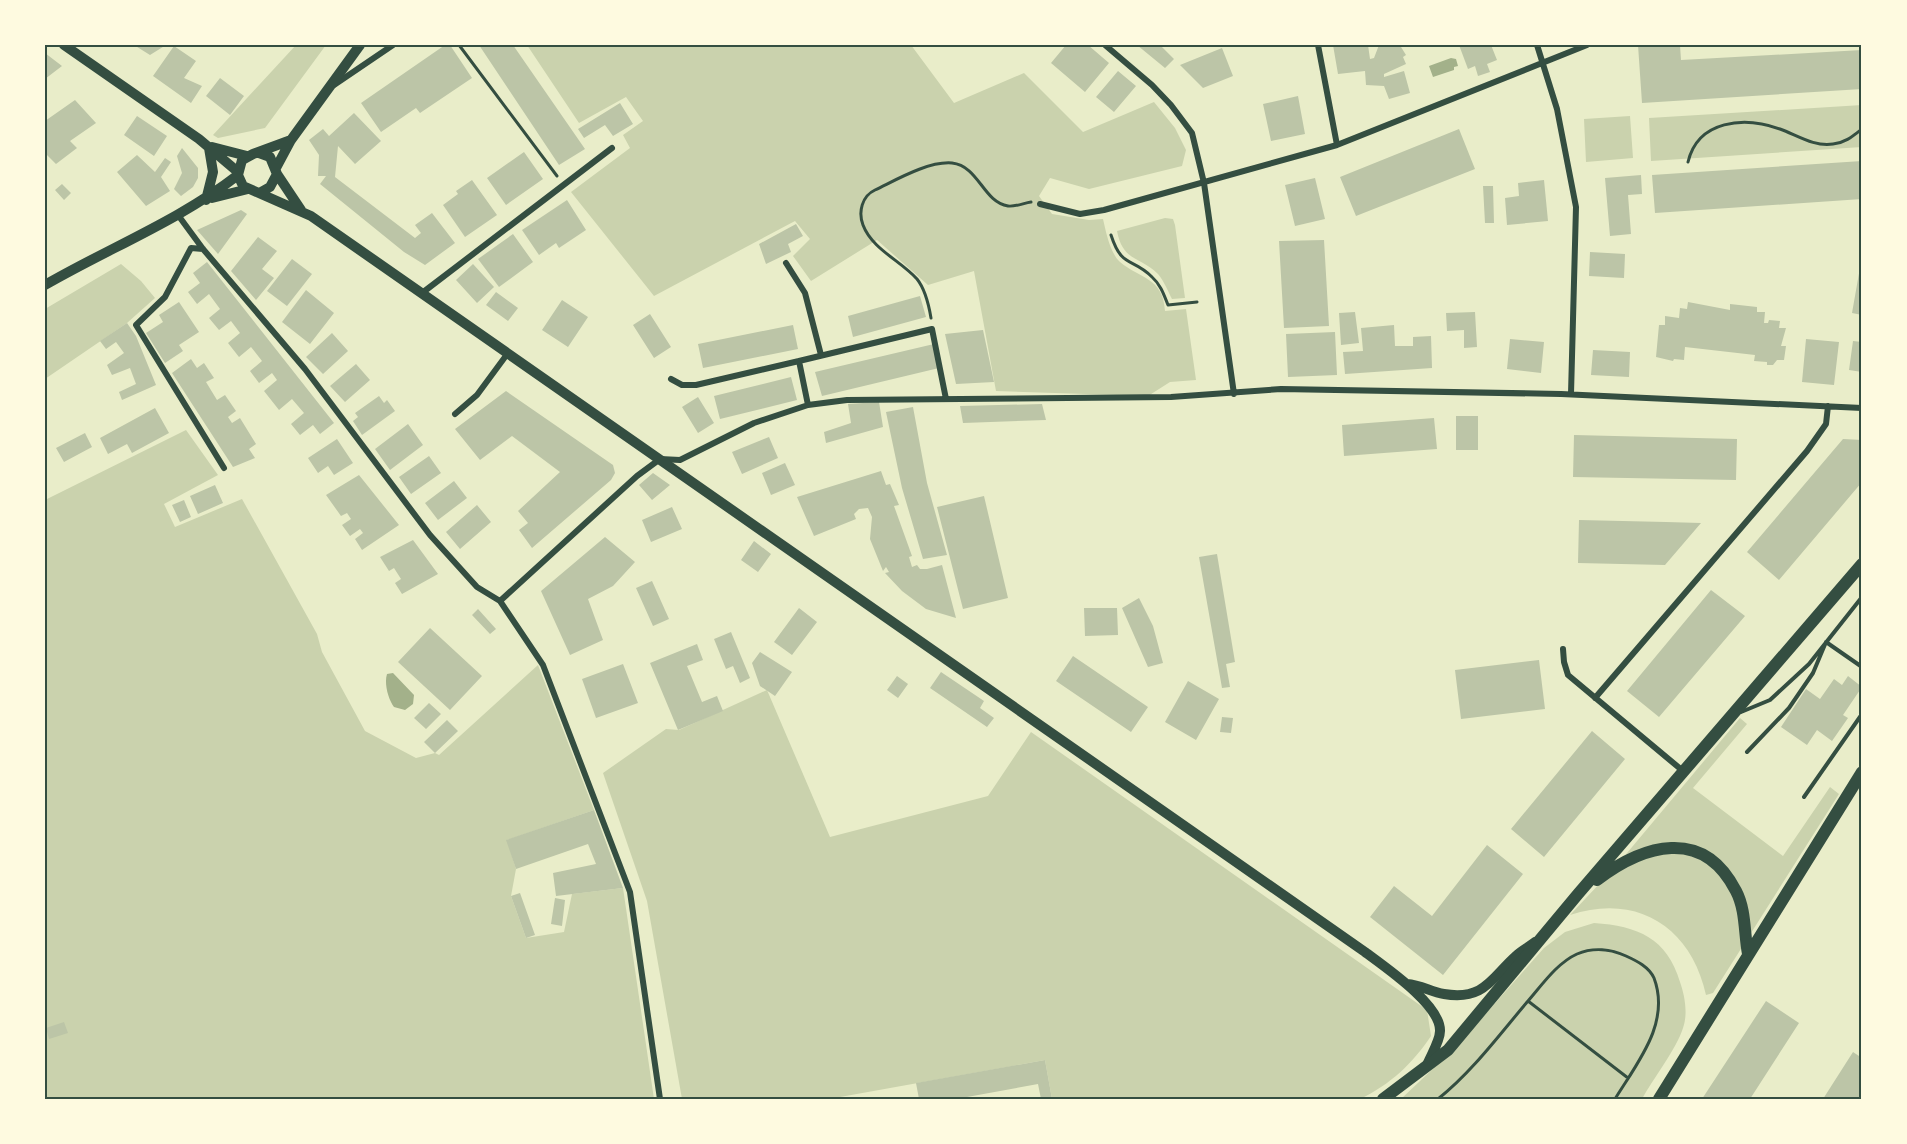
<svg xmlns="http://www.w3.org/2000/svg" width="1907" height="1144" font-family="Cabin,sans-serif">
  <rect width="100%" height="100%" fill="#e9edc9"/>
  <path fill="#cad2ad" d="M296,45H326L265,128L218,138L213,135Z
    M527,45H911L954,103L1024,73L1083,132L1154,102L1175,128L1186,150L1182,166L1089,189L1050,178L1039,196L1052,214L1089,220L1103,219C1106,232 1110,253 1120,262C1140,279 1163,277 1165,311L1186,309L1196,380L1170,382L1148,396L996,391L974,271L928,285L877,240L811,281L793,256L810,239L795,221L654,296L571,192L630,148L623,135L643,121L626,97L579,123Z
    M1862,105V147L1651,161L1649,118Z
    M1630,116L1633,158L1586,162L1584,119Z
    M1165,218L1173,219L1175,225L1185,298L1172,299C1168,291 1164,281 1158,274C1140,256 1123,262 1117,231Z
    M121,264L141,281L155,298L127,323L45,379V309Z
    M186,430L218,475L164,504L175,527L242,499L317,634L322,652L365,731L416,758L435,753L439,755L538,665L594,810L507,840L516,869L511,896L526,938L564,932L572,894L623,888L654,1099H45V500Z
    M767,690L830,837L988,796L1031,732L1427,1010L1431,1036C1412,1064 1391,1084 1360,1099H1052L1045,1060L829,1099H682L647,901L603,773L666,729L679,730Z
    M1740,718L1747,724L1693,788L1783,856L1830,787L1839,794L1713,993L1706,995C1691,927 1637,893 1570,915L1617,865Z
    M1594,923C1638,926 1667,938 1680,982C1685,996 1688,1014 1683,1028C1677,1048 1653,1079 1642,1099H1401L1458,1045L1544,948L1565,932Z"/>
  <path fill="#a3b18a" d="M1451,58L1456,59L1458,66L1454,67V70L1433,77L1429,66Z
    M393,673L414,695L413,704L405,710L394,707C388,699 384,683 387,674Z"/>
  <path fill="#bcc5a7" d="M134,45H166L150,55Z
    M445,45H450L472,78L420,113L416,108L381,132L361,103Z
    M479,45H513L585,149L559,165Z
    M1066,45H1088L1109,63L1085,92L1051,63Z
    M1137,45H1160L1174,59L1165,68Z
    M1333,45H1368L1370,59L1374,58L1379,45H1405L1401,47L1406,55L1403,57L1406,64L1384,74V77L1404,71L1410,93L1389,99L1384,86L1366,85L1365,71L1338,74Z
    M1459,45H1491L1497,60L1487,64L1490,72L1478,76L1475,66L1468,69Z
    M1638,45H1680L1681,60L1862,50V89L1642,103Z
    M174,46L196,61L184,78L202,86L191,103L153,76Z
    M1222,48L1233,76L1203,88L1180,65Z
    M45,53L62,66L45,79Z
    M1118,71L1136,86L1114,112L1096,97Z
    M220,78L244,96L230,115L206,96Z
    M1298,96L1305,134L1271,141L1263,104Z
    M75,100L96,123L70,141L77,148L56,164L45,153V121Z
    M620,103L633,124L613,136L605,125L584,138L578,129Z
    M354,113L381,141L355,164L338,146L335,177L415,238L421,233L415,225L432,213L455,243L425,265L404,252L320,184L326,176H318L319,155L309,140L323,129L329,136Z
    M137,116L167,136L154,156L124,135Z
    M1459,129L1475,169L1356,216L1340,177Z
    M182,148L198,168V178L193,187L181,196L174,189L182,173L177,156Z
    M524,152L543,179L506,205L487,178Z
    M137,155L155,172L165,158L171,162L161,177L170,191L146,206L117,172Z
    M1862,161V199L1655,213L1652,175Z
    M1641,175L1642,194L1628,195L1631,234L1610,236L1605,178Z
    M1315,178L1325,219L1295,226L1285,185Z
    M472,180L497,215L465,237L443,205L458,194L456,191Z
    M1544,180L1548,221L1507,225L1505,198L1519,196L1518,183Z
    M62,184L71,193L64,200L55,190Z
    M1483,186H1493L1494,223H1485Z
    M567,200L586,230L559,248L556,243L539,255L522,230Z
    M241,210L247,214L218,254L197,230Z
    M796,224L803,236L788,244L791,252L766,264L759,244Z
    M513,234L533,262L499,287L478,259Z
    M258,237L277,251L262,269L274,278L256,300L231,271Z
    M1324,240L1329,326L1284,328L1279,241Z
    M1590,252L1625,254L1624,278L1589,276Z
    M292,259L312,274L287,306L267,291Z
    M207,262L334,423L320,434L313,425L300,435L291,424L304,413L292,399L279,410L264,391L277,380L272,373L259,383L250,371L262,361L251,347L239,357L228,343L240,333L231,321L219,330L209,318L220,309L209,294L197,304L188,292L200,283L193,273Z
    M1861,262L1862,263V315L1852,313Z
    M473,264L494,287L477,303L456,280Z
    M306,290L334,313L310,344L282,322Z
    M496,292L518,308L508,321L486,305Z
    M920,296L926,317L853,337L848,316Z
    M562,300L588,317L568,347L542,330Z
    M179,302L199,332L179,345L183,351L165,363L146,333L163,322L159,315Z
    M1688,302L1730,310V304L1757,307V312H1765L1764,323H1768L1769,320L1780,321L1779,328H1786L1781,346H1786L1784,360H1777L1773,365H1767V362L1754,361L1755,355L1685,347L1684,360L1674,359L1673,361L1656,357L1659,325H1665V316L1679,318L1680,308L1687,309Z
    M1355,312L1359,343L1341,345L1339,313Z
    M1475,312L1477,347L1464,348V330L1447,331L1446,313Z
    M650,314L671,347L654,358L633,325Z
    M127,323L136,336L156,385L122,400L119,392L136,384L130,368L112,375L107,365L124,353L116,342L106,349L100,341Z
    M793,325L798,349L703,368L698,344Z
    M1394,325L1395,346H1413V337L1431,336L1432,368L1345,374L1343,352L1363,351L1361,328Z
    M983,330L994,382L956,384L945,334Z
    M1335,332L1337,375L1288,377L1286,334Z
    M332,333L348,351L323,374L306,357Z
    M1510,339L1544,342L1541,373L1507,369Z
    M1806,339L1839,342L1834,385L1802,382Z
    M1853,341L1862,342V372L1849,370Z
    M934,344L939,368L822,396L815,372Z
    M1593,350L1630,352L1629,377L1591,375Z
    M191,359L197,368L204,363L214,378L206,382L217,400L225,395L236,411L228,417L232,423L240,418L256,444L249,449L255,458L233,467L172,373Z
    M356,364L370,380L345,402L330,386Z
    M791,377L797,400L720,419L714,396Z
    M506,391L613,465L615,473L611,480L532,548L519,530L528,523L518,511L560,472L512,436L480,460L455,429Z
    M379,396L384,403L387,400L395,411L362,435L353,421L358,417L355,413Z
    M698,397L714,423L698,433L682,407Z
    M879,402L883,427L826,443L824,432L851,423L848,404Z
    M1042,404L1046,420L963,423L960,406Z
    M913,407L927,483L947,555L923,559L902,488L886,412Z
    M155,408L169,433L132,453L127,444L108,454L100,438Z
    M1456,416H1478V450H1456Z
    M1434,418L1437,449L1344,456L1342,425Z
    M408,424L423,445L390,470L375,449Z
    M85,433L92,447L64,462L56,448Z
    M1574,435L1737,439L1736,480L1573,477Z
    M769,437L778,458L742,474L732,452Z
    M337,439L353,463L334,475L328,466L318,473L308,458Z
    M1843,439L1862,440V482L1779,580L1747,552Z
    M429,456L441,473L411,494L399,477Z
    M785,463L795,485L771,495L762,473Z
    M881,471L886,485L890,484L899,505L894,506L912,556L909,557L912,567L917,565L920,569H927L942,565L956,618L926,609L902,591L885,573L889,572L886,567L883,571L870,539L872,517L868,508L859,509L854,514L856,519L814,536L797,497Z
    M653,473L670,485L652,500L639,485Z
    M359,475L399,525L362,550L355,539L363,533L360,529L350,536L342,525L351,519L347,513L341,516L326,495Z
    M454,481L467,498L438,520L425,503Z
    M215,485L223,503L198,514L190,496Z
    M984,496L1008,598L963,609L937,507Z
    M184,500L191,517L180,522L172,505Z
    M477,505L491,522L460,549L446,532Z
    M672,507L682,529L651,542L642,520Z
    M1579,520L1666,522L1701,523L1665,565L1578,563Z
    M605,537L635,562L613,586L588,599L603,640L570,655L541,591Z
    M413,540L438,574L402,594L395,583L401,579L394,568L389,571L380,557Z
    M754,541L771,554L758,572L741,560Z
    M1217,554L1235,662L1226,664L1230,687L1222,688L1199,557Z
    M652,581L669,619L653,626L636,588Z
    M1711,590L1745,616L1659,717L1627,691Z
    M1139,598L1153,626L1163,663L1148,667L1122,608Z
    M799,608L817,622L792,655L774,642Z
    M1084,608H1117L1118,635L1085,636Z
    M478,609L496,629L490,634L472,615Z
    M430,628L482,676L450,710L398,662Z
    M731,632L750,678L740,683L733,666L726,669L714,639Z
    M697,644L703,660L687,666L702,702L717,696L723,711L678,730L650,663Z
    M760,652L792,672L775,696L760,686L752,663Z
    M1073,656L1148,707L1131,732L1056,681Z
    M1539,660L1545,709L1461,719L1455,670Z
    M623,664L638,703L596,718L582,679Z
    M941,672L984,701L980,708L994,718L987,727L930,688Z
    M897,676L908,684L898,698L887,690Z
    M1848,676L1862,687L1843,715L1848,718L1832,741L1817,730L1807,745L1781,727L1806,689L1820,699L1834,679L1842,685Z
    M1188,681L1219,699L1196,740L1165,722Z
    M429,703L441,714L426,729L414,718Z
    M1222,717L1233,718L1231,733L1220,732Z
    M447,720L458,731L435,753L424,742Z
    M1592,731L1625,759L1544,857L1511,829Z
    M594,810L623,888L556,896L553,873L596,864L588,844L516,869L506,840Z
    M1487,845L1523,874L1443,975L1370,917L1394,886L1432,916Z
    M520,893L535,935L526,938L511,896Z
    M555,898L565,900L562,926L551,924Z
    M1766,1001L1799,1023L1750,1099H1702Z
    M64,1022L68,1033L49,1039L46,1028Z
    M1853,1052L1862,1058V1099H1823Z
    M1045,1060L1052,1099H1041L1038,1084L956,1099H919L916,1083Z"/>
  <g fill="none" stroke-linecap="round" stroke-linejoin="round">
    <path stroke="#344e41" stroke-width="3" d="M459,45L557,176
      M1688,162C1698,120 1744,116 1780,129C1797,135 1814,147 1833,144C1845,143 1853,136 1862,129
      M1111,235C1122,269 1132,257 1152,277C1161,285 1164,295 1168,305L1197,302
      M931,318C929,306 925,289 917,279C901,261 872,249 863,225C858,212 862,196 875,190C896,180 928,161 952,163C979,166 983,202 1008,206C1015,207 1024,203 1031,202
      M1528,1001L1628,1078
      M1438,1099C1472,1072 1500,1034 1528,1001C1542,985 1557,963 1577,954C1593,947 1611,949 1626,956C1637,961 1649,967 1654,978C1671,1023 1637,1063 1615,1099"/>
    <path stroke="#344e41" stroke-width="4" d="M1741,712L1770,700L1809,664L1862,597
      M1747,752L1789,708L1813,673L1826,642L1862,667
      M1804,797L1862,714"/>
    <path stroke="#344e41" stroke-width="6" d="M1105,45L1152,85L1171,105L1192,133L1204,183L1234,394
      M1318,45L1337,145
      M1537,45L1557,109L1576,207L1571,394
      M334,85L393,45
      M1040,204L1080,214L1104,210L1337,145L1587,45
      M178,215L203,249L305,369L430,535L477,587L500,601L637,476L660,459L680,460L754,423L808,405L847,400L1171,397L1281,389L1561,394L1862,408
      M203,249L191,248L165,297L136,325L224,468
      M786,263L805,293L821,355
      M422,293L612,148
      M671,379L682,385H696L799,361
      M808,405L799,361L932,329L946,399
      M455,414L477,395L508,353
      M500,601L543,665L630,892L660,1099
      M1563,649L1564,662L1568,675L1683,771
      M1595,698L1807,451L1826,424L1828,406"/>
    <path stroke="#344e41" stroke-width="10" d="M64,45L199,139L238,172
      M291,140L253,154L242,160L238,175L243,186L311,216L1365,952C1385,967 1441,1005 1440,1031C1440,1041 1431,1055 1427,1065
      M212,147L247,156
      M259,153L270,157L277,174L270,187L261,192
      M276,168L291,140L360,45
      M277,174L301,210
      M212,198L248,189
      M206,200L213,172L209,148
      M45,285C109,248 180,220 238,175
      M1407,984C1421,985 1431,992 1444,994C1485,1001 1492,977 1516,956C1521,951 1529,947 1535,942"/>
    <path stroke="#344e41" stroke-width="12" d="M1597,880C1643,845 1703,826 1736,891C1746,910 1744,933 1748,954
      M1383,1099L1448,1050L1578,894L1862,564
      M1659,1099L1862,772"/>
  </g>
  <rect width="1907" height="1144" fill="none" stroke="#fefae0" stroke-width="93"/>
  <rect x="46" y="46" width="1814" height="1052" fill="none" stroke="#344e41" stroke-width="2"/>
</svg>
